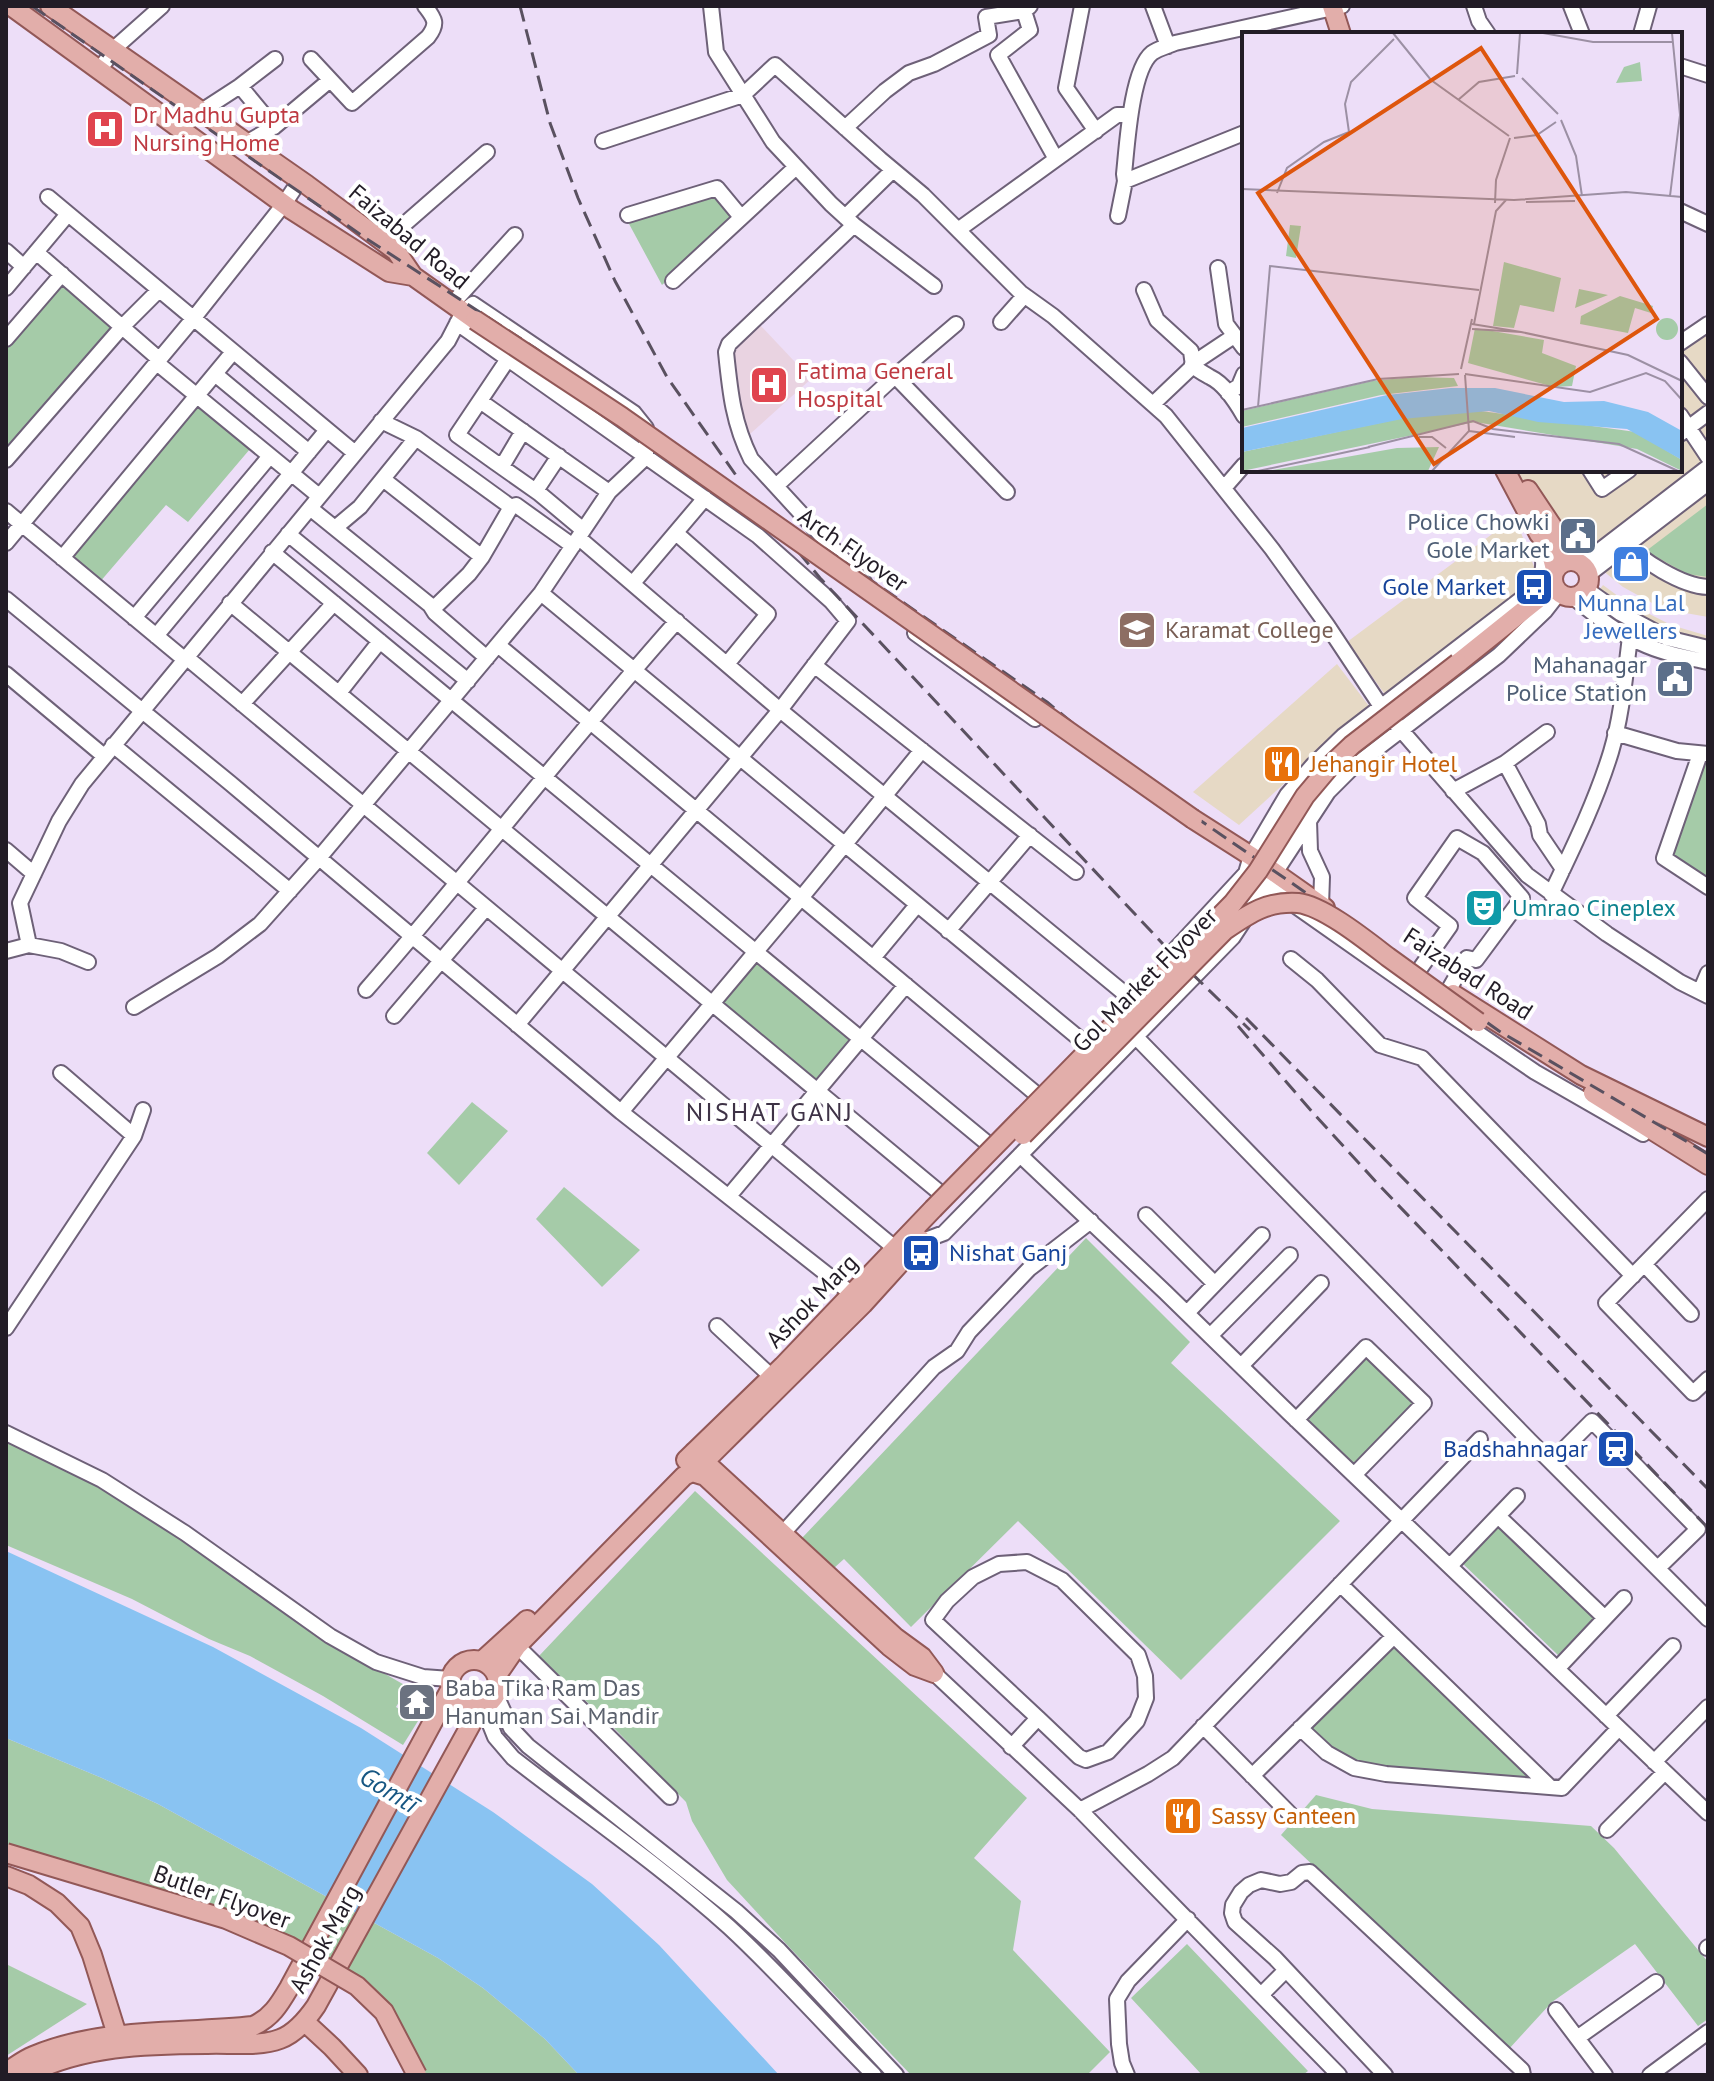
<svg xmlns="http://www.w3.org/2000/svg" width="1714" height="2081" font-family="'PT Sans',sans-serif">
  <rect width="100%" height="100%" fill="#eddef8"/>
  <path fill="#e6d9c5" d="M1708,333V617L1663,609L1623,587L1581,553L1562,558L1517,470H1680V351Z
    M1515,517L1538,577L1386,696L1347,642Z
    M1603,585L1626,602L1671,625L1708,636V671L1646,654L1582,613Z
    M1337,664L1369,706L1239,825L1193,792Z"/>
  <path fill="#e9d3e1" d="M760,325L811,379L750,434L734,392L732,352Z"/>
  <path fill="#a5cba8" d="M715,195L736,219L662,285L628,222Z
    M61,284L111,328L6,448V347Z
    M198,405L250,449L188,522L166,505L99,583L68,557Z
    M1708,504V577L1687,574L1646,551Z
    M1705,761H1708V877L1670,855Z
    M755,958L854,1040L818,1083L719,1001Z
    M472,1102L508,1131L459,1185L427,1153Z
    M564,1187L640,1250L602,1287L536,1219Z
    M1086,1238L1190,1342L1171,1363L1340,1521L1181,1680L1018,1521L911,1627L844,1559L834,1568L802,1538Z
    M1367,1357L1415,1404L1355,1465L1307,1419Z
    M6,1438L103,1485L359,1659L408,1687L396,1707L418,1721L403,1745L323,1696L250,1656L209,1639L132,1599L6,1545Z
    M695,1491L1027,1798L974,1858L1021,1901L1013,1950L1110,2052L1087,2075H911L789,1947L727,1880L692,1821L686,1802L612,1726L539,1656Z
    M1497,1525L1594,1618L1558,1655L1461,1562Z
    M1395,1645L1532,1778L1377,1766L1347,1758L1310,1729Z
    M6,1738L102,1778L158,1804L438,1958L483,1988L545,2039L579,2075H417L370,1996L277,1940L6,1849Z
    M1316,1795L1372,1809L1591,1826L1614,1848L1708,1962V2019L1698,2026L1635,1944L1552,2002L1508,2050L1281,1835Z
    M1187,1944L1308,2071L1303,2075H1202L1131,1998Z
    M6,1964L87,2004L6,2056Z"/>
  <path fill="#89c3f2" d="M6,1551L213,1647L361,1728L493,1812L592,1884L659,1945L779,2075H579L545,2039L483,1988L438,1958L158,1804L102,1778L6,1738Z"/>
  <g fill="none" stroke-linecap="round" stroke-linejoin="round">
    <defs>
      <path id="minor" d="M711,6L716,52L773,142L831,204L854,225L934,286
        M1082,6L1066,88L1096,131
        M1153,6L1168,46
        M1474,6L1479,21L1488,34
        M1571,6L1582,34
        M1024,11L1030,30L998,55L1056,159
        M1641,34L1649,6
        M311,59L352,103L428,37C439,23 434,18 425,6
        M1680,66L1708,75
        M99,70L117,46L162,6
        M240,86L274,127
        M200,112L240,86L275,59
        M845,128L885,91L909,73L934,64L989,35L986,17L1024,11L1030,6
        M603,141L743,95L775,65L880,159L923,195L1021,293L1053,316L1166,416L1272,549L1327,625L1382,708L1527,875L1607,934L1680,982L1708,996
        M246,143L274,127L330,80
        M1125,181L1244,133
        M48,197L355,453
        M1680,211L1708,224
        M628,215L717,188L741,217
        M1118,216L1125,181L1124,174C1127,147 1131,70 1152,53C1157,49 1168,46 1175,43L1342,6
        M845,217L893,170
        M854,225L729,344L726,352C730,391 733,423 751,459L864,582
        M958,230L1117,115H1130
        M384,242L487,152
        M6,251L24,267
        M36,252L160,360
        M1218,268L1226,324L1244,348
        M673,281L796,167
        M6,288L68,214
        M1144,290L1157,320L1191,351L1193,366L1153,404
        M452,304L515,235
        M1001,322L1024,296
        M457,323L758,536L831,601L848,621L780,710L517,1025
        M6,339L62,274
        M1680,343L1708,324
        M508,359L457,435L496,463H504L523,431
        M1680,362L1708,397
        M157,363L319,496
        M1192,364L1234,336
        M1193,366C1199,371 1203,373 1210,377C1225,384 1236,402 1244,416
        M215,374L309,452
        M895,376L1007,492
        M1228,393L1239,386L1244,374
        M480,401L609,492
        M1680,415L1708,457
        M381,421L416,438L511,507L516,505L573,546
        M1680,434L1708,413
        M559,456L537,489L540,494L582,529
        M6,460L122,327L159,290
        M496,463L540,494
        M1590,470L1602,489L1629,470
        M383,479L482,557
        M776,486L895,376L956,324
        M1224,488L1244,465
        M310,508L430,605L435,613L487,658
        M6,511L184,659
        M335,528L360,507L416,438
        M676,533L768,614L727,664
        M288,534L468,681
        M579,538L780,710L1141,1007
        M1622,540C1641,560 1681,586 1708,587
        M6,543L193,319L284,204L300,180
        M272,552L987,1143
        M62,558L233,352
        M1582,564L1708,467
        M1589,574L1708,483
        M633,583L705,498
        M1586,589L1620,613L1667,638L1708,648
        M541,593L1098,1054
        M1573,597C1594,614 1616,633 1641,643C1662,653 1685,657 1708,662
        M6,599L230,783L621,1112L852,1294
        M230,603L939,1192
        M433,609L469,574L482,557L511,507
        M134,618L270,456
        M915,633L1035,719
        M156,636L327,430
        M498,645L1035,1093
        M186,657L896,1249
        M814,665L1076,872
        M6,674L104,756
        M339,693L380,641
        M242,704L334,603
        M1615,733L1677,751L1708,754
        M113,745L290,891
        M1700,754L1664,858L1708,887
        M1505,763L1538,824L1540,835L1563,869
        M1453,791L1505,763L1547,732
        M1309,821L1310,851L1322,877L1321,906
        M6,850L34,874
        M1260,881L1435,1004L1535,1072L1643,1134
        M1551,894C1573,848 1596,801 1611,752C1622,715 1625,676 1630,637
        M948,931L1030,835
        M29,945L20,903L59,821L82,784L448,341L463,312L473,304L634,413L646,428V457L609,492L541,593L319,858L260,924L218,956L134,1007
        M6,951L29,945L61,951L88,962
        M1170,955L1246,873L1251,856L1287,795L1313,765L1343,736L1533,590C1544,576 1545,564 1541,547
        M873,958L917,905
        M1291,959L1317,980L1380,1045L1422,1058L1633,1276
        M1419,970L1450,926L1415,898L1457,838L1483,853L1522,898L1476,960L1467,958L1448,991
        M366,990C472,869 570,741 677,621
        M1700,992L1708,973
        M394,1016L486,908
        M1135,1036L1530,1441L1708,1619
        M61,1073L134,1136
        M621,1112L801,898L922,750
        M1020,1155L1165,1292L1289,1413L1708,1813
        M729,1196L906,985
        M1708,1199L1606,1303L1693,1393L1708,1379
        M1146,1215L1215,1284
        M920,1242L944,1233L1233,937L1328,792L1353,767L1499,655L1545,611L1559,593
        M1644,1264L1691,1314
        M1187,1313L1262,1235
        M717,1326L772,1377
        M6,1328L134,1136L143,1110
        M1210,1336L1290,1255
        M1241,1366L1321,1283
        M1296,1420L1366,1347L1424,1403L1354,1475
        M6,1433L102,1480L185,1533L330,1636L376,1662L423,1677L450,1679
        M1551,1462L1592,1421L1698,1529L1658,1568
        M1498,1516L1605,1618
        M783,1533L934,1367L957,1351L969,1332L1029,1269L1091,1221
        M1450,1566L1517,1496
        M1340,1584L1549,1786
        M517,1646L670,1797
        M1557,1669L1624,1598
        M934,1673L1080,1810L1339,2075
        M496,1695L511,1728L528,1746L736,1911L779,1950L896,2075
        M483,1707L495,1737L513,1758C585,1814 661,1866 729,1927C780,1974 825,2026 874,2075
        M1606,1716L1673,1646
        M1203,1726L1291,1815
        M1300,1728L1327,1753L1354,1768L1386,1774L1562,1788L1619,1728
        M1011,1747L1038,1718L1079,1757L1086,1760L1108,1752L1137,1721L1146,1698L1145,1676L1138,1655L1062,1580L1027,1562L999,1564L973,1577L947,1601L933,1620L1038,1718
        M1654,1762L1708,1707
        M1252,1776L1394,1636
        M1080,1810L1148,1774L1173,1758L1480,1439
        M1607,1830L1665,1772
        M1707,1948L1708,1947
        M1262,1994L1286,1970
        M1556,2010L1605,2075
        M1577,2038L1656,1982
        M1127,2075L1122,2063L1119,2044L1117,1999L1128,1981L1188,1919
        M1385,2075L1275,1958L1235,1922L1232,1913L1233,1905L1241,1892L1249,1885L1261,1880L1280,1884L1291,1882L1302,1873L1310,1872L1522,2070L1523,2075
        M1650,2075L1708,2032"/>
      <path id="major" d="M11,6L292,210L389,272L413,276
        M50,6L307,185L396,251L413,276L475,320
        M1332,6L1341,34
        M1505,470L1539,534L1549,546L1555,569
        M1528,490L1562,541L1568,561
        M1553 579a18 18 0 1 1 36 0a18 18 0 1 1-36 0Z
        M1458,663L1554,586
        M1193,819L1251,856L1325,908
        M1453,994L1581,1075L1708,1137
        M1593,1093L1708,1165
        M686,1460L783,1366L933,1209
        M705,1461L863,1304L921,1240
        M450 1684a24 24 0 1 1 48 0a24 24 0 1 1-48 0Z
        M482,1661L527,1620
        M497,1675L517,1646L684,1476L692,1472L705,1476L889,1646L915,1666L934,1673L922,1657L896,1638L694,1452
        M6,1876L29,1885L57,1903L80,1926L92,1955L117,2035
        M305,2022L332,2047L358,2075
        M6,2072C15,2067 23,2060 33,2056C102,2027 180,2034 253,2026C271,2018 279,2005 289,1988L450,1690
        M26,2075C81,2046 146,2044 207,2044C230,2043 259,2047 280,2039C296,2033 307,2019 316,2006L475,1717L478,1708"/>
    </defs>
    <use href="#minor" stroke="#6e6178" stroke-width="18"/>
    <use href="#major" stroke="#925857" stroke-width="22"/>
    <use href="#minor" stroke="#fff" stroke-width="14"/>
    <use href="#major" stroke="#e2aeaa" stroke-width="18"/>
    <path stroke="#5a5160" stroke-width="3" stroke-dasharray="16 8" stroke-linecap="butt" d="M32,6L364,237L535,348L1047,702L1147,784L1315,899L1499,1031L1708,1154
      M520,6L550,123L578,198L615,281L667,377L740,481
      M768,515L820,578L1178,960L1250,1030
      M1246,1018L1708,1489
      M1238,1026L1314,1114L1378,1184L1708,1528"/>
    <defs>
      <path id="major-bridge" d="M475,320L622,417L1193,819
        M1023,1135L1225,930C1250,913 1267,901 1298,903C1324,906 1367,941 1388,957C1418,979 1448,1000 1478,1022
        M933,1209L1233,903L1258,871L1305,796L1332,764L1352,745L1458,663
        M6,1853L226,1919L289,1946L357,1986L384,2012L417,2075"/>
    </defs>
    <use href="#major-bridge" stroke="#925857" stroke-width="22" stroke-linecap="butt"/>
    <use href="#major-bridge" stroke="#e2aeaa" stroke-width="18"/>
  </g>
  <defs>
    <symbol id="hospital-square" viewBox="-11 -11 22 22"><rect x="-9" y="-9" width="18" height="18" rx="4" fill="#e0444e" stroke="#fff"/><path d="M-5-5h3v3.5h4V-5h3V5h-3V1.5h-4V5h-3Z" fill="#fff"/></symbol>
    <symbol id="civic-square" viewBox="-11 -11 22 22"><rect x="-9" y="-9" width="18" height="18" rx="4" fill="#5c6f8a" stroke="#fff"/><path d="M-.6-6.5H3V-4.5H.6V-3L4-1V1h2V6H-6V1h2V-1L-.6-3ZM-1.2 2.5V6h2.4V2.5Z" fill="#fff"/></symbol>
    <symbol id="shop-square" viewBox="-11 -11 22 22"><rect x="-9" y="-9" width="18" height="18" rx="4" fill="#3f7fe0" stroke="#fff"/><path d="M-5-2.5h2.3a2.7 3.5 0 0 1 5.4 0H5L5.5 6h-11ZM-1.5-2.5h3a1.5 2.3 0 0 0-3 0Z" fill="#fff"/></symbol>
    <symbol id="bus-square" viewBox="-11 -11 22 22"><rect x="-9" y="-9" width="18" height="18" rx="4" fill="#1a4fb4" stroke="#fff"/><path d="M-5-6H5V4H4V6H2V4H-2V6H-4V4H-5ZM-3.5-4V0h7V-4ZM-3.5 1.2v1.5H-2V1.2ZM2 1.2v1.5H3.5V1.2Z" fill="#fff"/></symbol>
    <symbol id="university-square" viewBox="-11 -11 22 22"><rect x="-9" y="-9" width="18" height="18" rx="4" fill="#8d6e63" stroke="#fff"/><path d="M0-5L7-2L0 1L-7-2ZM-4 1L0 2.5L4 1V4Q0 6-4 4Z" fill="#fff"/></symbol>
    <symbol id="restaurant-square" viewBox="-11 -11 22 22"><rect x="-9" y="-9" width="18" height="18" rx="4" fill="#e8710a" stroke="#fff"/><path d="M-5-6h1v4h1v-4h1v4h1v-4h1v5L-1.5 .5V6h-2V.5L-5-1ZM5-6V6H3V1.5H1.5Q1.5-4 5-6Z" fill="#fff"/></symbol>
    <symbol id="theatre-square" viewBox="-11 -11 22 22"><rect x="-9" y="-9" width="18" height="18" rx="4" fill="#0f9aa8" stroke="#fff"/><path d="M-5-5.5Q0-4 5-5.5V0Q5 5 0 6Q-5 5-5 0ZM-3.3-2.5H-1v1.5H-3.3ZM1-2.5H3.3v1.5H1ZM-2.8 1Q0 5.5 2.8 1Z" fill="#fff"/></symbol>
    <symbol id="station-square" viewBox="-11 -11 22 22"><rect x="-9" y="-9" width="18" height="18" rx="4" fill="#1a4fb4" stroke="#fff"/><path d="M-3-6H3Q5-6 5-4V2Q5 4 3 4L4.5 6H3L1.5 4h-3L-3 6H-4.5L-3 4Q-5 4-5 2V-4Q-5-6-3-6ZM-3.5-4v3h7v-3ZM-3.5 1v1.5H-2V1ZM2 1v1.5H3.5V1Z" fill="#fff"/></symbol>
    <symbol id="temple-square" viewBox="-11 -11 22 22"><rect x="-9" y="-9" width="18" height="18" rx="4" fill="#6b7280" stroke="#fff"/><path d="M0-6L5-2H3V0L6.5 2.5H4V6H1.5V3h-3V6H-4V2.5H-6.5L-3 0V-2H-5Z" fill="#fff"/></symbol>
  </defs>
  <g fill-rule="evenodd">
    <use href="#hospital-square" x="83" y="107" width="44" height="44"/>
    <use href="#hospital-square" x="747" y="363" width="44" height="44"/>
    <use href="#civic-square" x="1556" y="514" width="44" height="44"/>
    <use href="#shop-square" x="1609" y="542" width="44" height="44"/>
    <use href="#bus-square" x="1512" y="565" width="44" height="44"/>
    <use href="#university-square" x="1115" y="608" width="44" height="44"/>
    <use href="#civic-square" x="1653" y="657" width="44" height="44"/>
    <use href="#restaurant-square" x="1260" y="742" width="44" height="44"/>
    <use href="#theatre-square" x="1462" y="886" width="44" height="44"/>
    <use href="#bus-square" x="899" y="1231" width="44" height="44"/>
    <use href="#station-square" x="1594" y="1427" width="44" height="44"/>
    <use href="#temple-square" x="395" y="1680" width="44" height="44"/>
    <use href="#restaurant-square" x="1161" y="1794" width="44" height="44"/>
  </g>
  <g text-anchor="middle" stroke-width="8" stroke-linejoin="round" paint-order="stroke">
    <g font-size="24" fill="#be3a42" stroke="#fff" text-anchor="start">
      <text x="133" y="123">Dr Madhu Gupta<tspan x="133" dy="28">Nursing Home</tspan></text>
      <text x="797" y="379">Fatima General<tspan x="797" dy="28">Hospital</tspan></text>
    </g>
    <g font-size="24" fill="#221c26" stroke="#fff">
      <text transform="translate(409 237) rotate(40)" y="8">Faizabad Road</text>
      <text transform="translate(853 550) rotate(35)" y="8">Arch Flyover</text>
      <text transform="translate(1468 974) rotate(33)" y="8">Faizabad Road</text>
      <text transform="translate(1145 980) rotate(-45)" y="8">Gol Market Flyover</text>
      <text transform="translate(812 1301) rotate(-46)" y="8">Ashok Marg</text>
      <text transform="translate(222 1897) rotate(20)" y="8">Butler Flyover</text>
      <text transform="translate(325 1939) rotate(-61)" y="8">Ashok Marg</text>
    </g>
    <g font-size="24" fill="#4e5e75" stroke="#fff" text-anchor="end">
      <text x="1550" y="530">Police Chowki<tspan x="1550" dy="28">Gole Market</tspan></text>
      <text x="1647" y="673">Mahanagar<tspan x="1647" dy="28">Police Station</tspan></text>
    </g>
    <g font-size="24" fill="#164399" stroke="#fff" text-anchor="end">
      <text x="1506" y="595">Gole Market</text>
      <text x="949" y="1261" text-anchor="start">Nishat Ganj</text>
      <text x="1588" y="1457">Badshahnagar</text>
    </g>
    <g font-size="24" fill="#366cbe" stroke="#fff">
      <text x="1631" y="611">Munna Lal<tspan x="1631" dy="28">Jewellers</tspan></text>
    </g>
    <g font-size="24" fill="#785e54" stroke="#fff" text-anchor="start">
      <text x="1165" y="638">Karamat College</text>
    </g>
    <g font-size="24" fill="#c56008" stroke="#fff" text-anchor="start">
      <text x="1310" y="772">Jehangir Hotel</text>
      <text x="1211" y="1824">Sassy Canteen</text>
    </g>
    <g font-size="24" fill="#0d838f" stroke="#fff" text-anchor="start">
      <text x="1512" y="916">Umrao Cineplex</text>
    </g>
    <g font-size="24" fill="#5b616d" stroke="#fff" text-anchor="start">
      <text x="445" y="1696">Baba Tika Ram Das<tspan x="445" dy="28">Hanuman Sai Mandir</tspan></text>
    </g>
    <g font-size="26" letter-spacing="2" fill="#3e3246" stroke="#fff">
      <text x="770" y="1121">NISHAT GANJ</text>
    </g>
    <g font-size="26" font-style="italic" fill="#165682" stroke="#fff">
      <text transform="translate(389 1790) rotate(31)" y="9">Gomtī</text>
    </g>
  </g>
  <g transform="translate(1242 32)">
    <rect width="440" height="440" fill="#eddef8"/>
    <path d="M398,30L400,49L374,51L382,35ZM48,193L59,194L54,226L44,224ZM262,230L319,246L312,280L278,273L272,296L251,294ZM337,257L366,263L333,276ZM378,264L411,274L409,281L393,276L386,301L338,292L339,284ZM414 297a11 11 0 1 1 22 0a11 11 0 1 1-22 0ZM233,296L302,308L300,321L334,334L330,354L312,355L226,331ZM170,345L212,346L216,354L139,363L0,395V379L130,349ZM239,379L394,400L440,428V439L395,417L233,390L0,439V420L161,386ZM197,415L186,439H25L155,416Z" fill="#a5cba8"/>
    <path d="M209,356H253L322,370L362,369L406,380L440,399V428L385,397L296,390L247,379L160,387L0,420V396L145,363Z" fill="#89c3f2"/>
    <path fill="none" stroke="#9c90a4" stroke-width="2" d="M151,1L189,48L267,104M301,1L351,10H431M275,42L278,1M280,46L316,82M216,68L237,50L273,44M319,88L334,124L340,164M272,106L295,103L314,90M0,157L272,168L384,160L440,165M35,161L45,136L82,110L107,100L103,72L109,50L152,7M428,164L438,83L430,1M284,170L333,169M253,171L254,148L268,106M232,292L254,179L264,168M230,297L279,300L230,292M279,300L386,323L440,349M219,337L230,287M223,342L348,360L404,341L423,349L440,368M16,375L28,234L237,258M0,378L136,347L217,342M227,399L273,405M177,405H190L204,416M126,415L231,389L251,397L377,412L436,439M16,439L128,415M190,439L227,399L223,343"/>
    <path fill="#de560d" fill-opacity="0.15" stroke="#de560d" stroke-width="4" d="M239,16L415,287L192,432L16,161Z"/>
    <rect width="440" height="440" fill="none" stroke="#221c26" stroke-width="4"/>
  </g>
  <rect width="1714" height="2081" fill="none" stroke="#221c26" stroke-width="16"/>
</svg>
